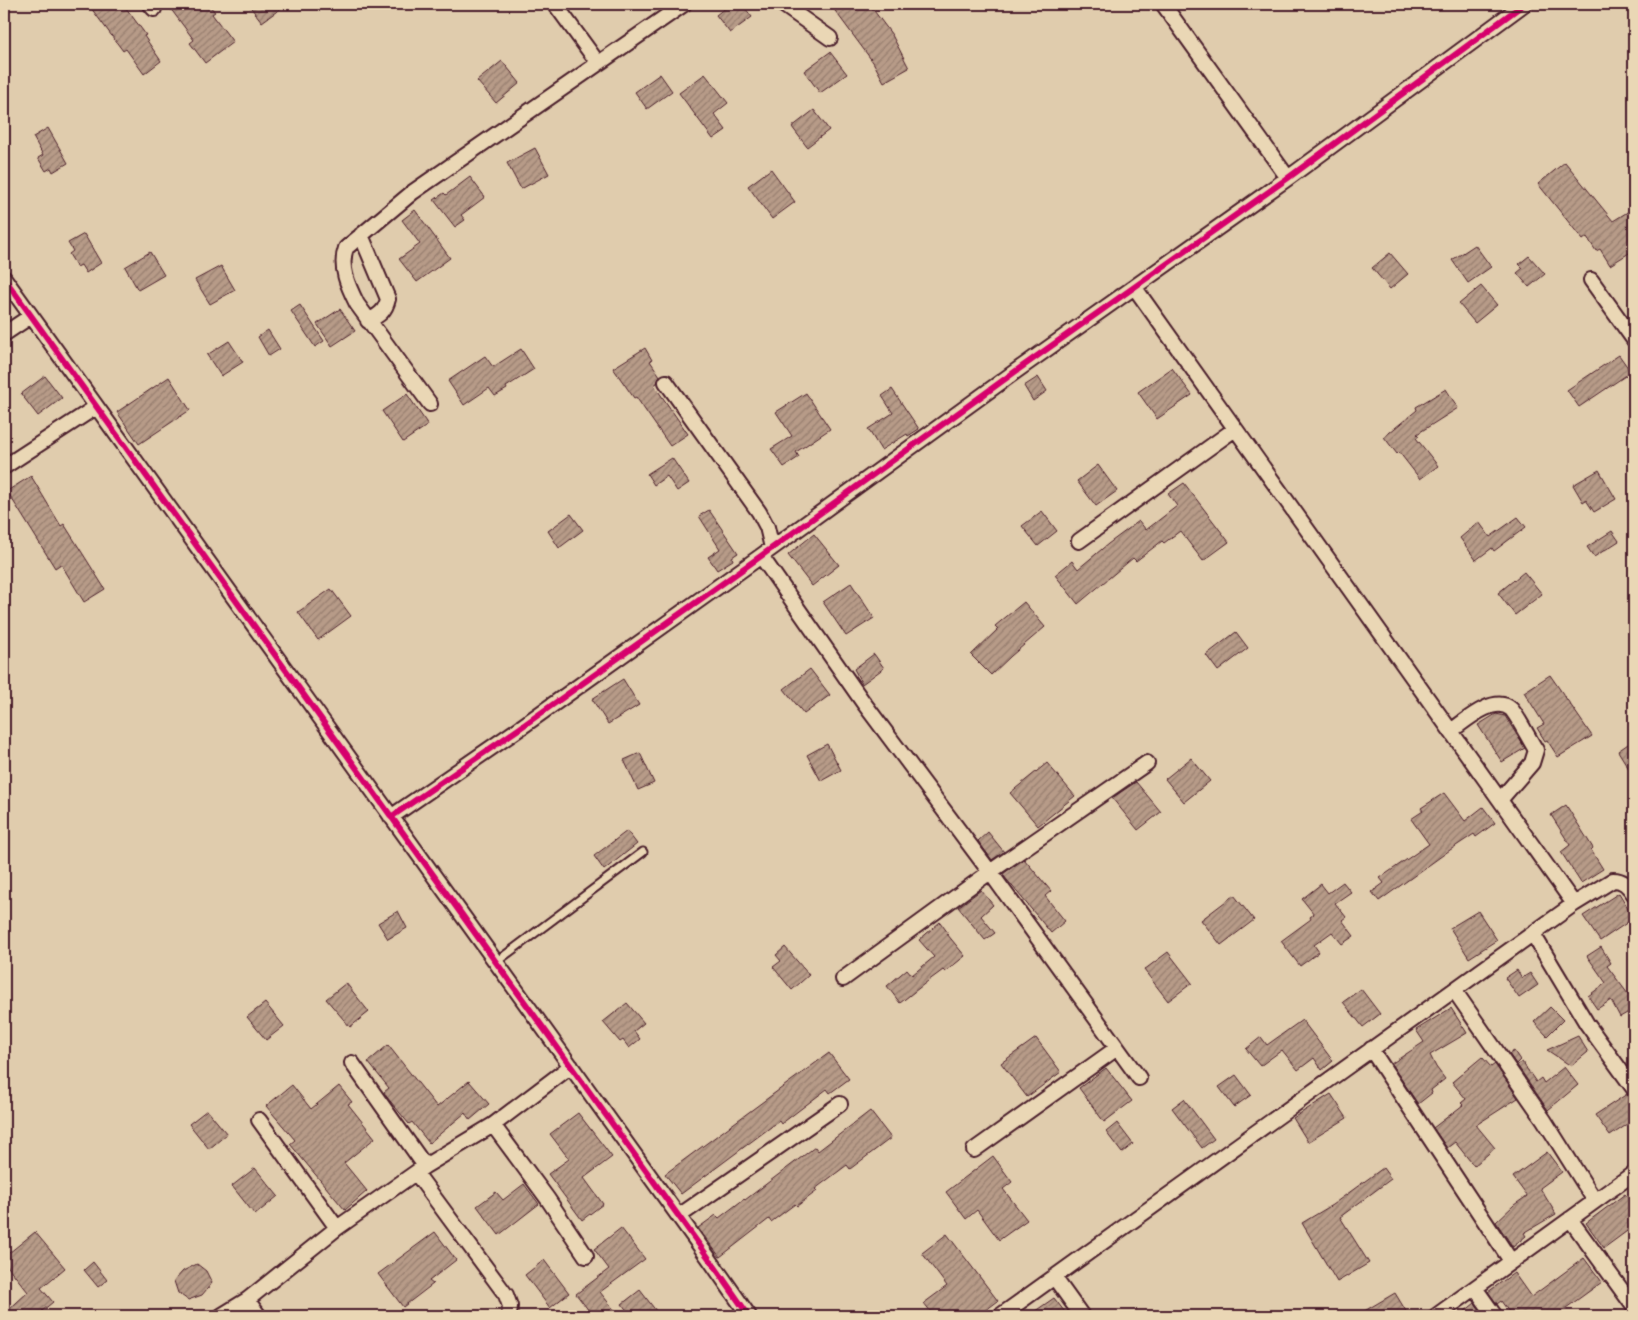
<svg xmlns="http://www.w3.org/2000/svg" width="1638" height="1320" font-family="Delius,sans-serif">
  <defs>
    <pattern id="building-hatch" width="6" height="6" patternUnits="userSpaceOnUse" patternTransform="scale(1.25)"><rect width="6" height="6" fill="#b79b88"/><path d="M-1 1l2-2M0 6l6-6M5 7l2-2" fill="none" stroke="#977e6f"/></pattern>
  </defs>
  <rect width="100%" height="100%" fill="#e0ccad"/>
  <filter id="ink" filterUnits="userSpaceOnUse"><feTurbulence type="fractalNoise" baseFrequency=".02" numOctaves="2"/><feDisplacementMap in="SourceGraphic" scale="10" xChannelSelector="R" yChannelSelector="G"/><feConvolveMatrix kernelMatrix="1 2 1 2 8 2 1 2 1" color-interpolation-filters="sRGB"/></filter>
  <g filter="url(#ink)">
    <path fill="url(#building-hatch)" stroke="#4a1f2b" d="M88,4H123L146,35L144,36L161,61L144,74L126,49L123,51Z
      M176,4H208L215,12L212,14L233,42L205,63L190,43L194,40L170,8Z
      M248,4H287L262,22Z
      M730,4H742L752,17L730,33L716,15Z
      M830,4H869L892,35L909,68L884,82L873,62Z
      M830,52L847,74L820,93L804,71Z
      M502,61L520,83L496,103L477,81Z
      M660,74L672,91L647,109L635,92Z
      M705,74L728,103L714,114L726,130L713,139L679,93Z
      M814,110L829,130L807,147L792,127Z
      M48,128L68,163L53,172L51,168L46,171L38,158L43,155L33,137Z
      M535,148L549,174L521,189L507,163Z
      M1565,162L1613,221L1634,208V250L1610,265L1600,249L1596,251L1587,237L1583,240L1538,184Z
      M771,169L795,202L772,219L748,186Z
      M470,177L485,197L461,215L465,220L455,227L434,200L444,193L446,195Z
      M415,210L450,258L417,282L399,259L420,244L402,220Z
      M84,234L101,263L86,273L81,265L77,267L69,254L73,251L68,243Z
      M1475,245L1491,267L1468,283L1452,260Z
      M150,252L164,275L138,290L125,267Z
      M1390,253L1408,274L1390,289L1372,268Z
      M1529,256L1545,274L1529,287L1517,273L1523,268L1519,264Z
      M221,266L235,290L210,304L195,280Z
      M1481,286L1497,305L1475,323L1459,304Z
      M300,305L324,341L315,347L291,311Z
      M340,309L355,331L332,346L317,324Z
      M268,330L280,349L269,356L258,337Z
      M229,341L243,362L221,376L207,355Z
      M645,348L652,360L650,361L660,376L657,383L654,385L688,434L670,446L636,397L634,398L613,368Z
      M521,349L534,369L506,387L507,389L495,396L489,388L464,405L448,381L485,356L493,367Z
      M1619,355L1631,372L1579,407L1567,390Z
      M1172,368L1192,395L1157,419L1138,392Z
      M45,376L62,398L38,416L21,394Z
      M169,377L190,410L139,444L117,412Z
      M1038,377L1047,391L1033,401L1024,386Z
      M892,389L919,429L908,436L907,434L881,450L868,429L893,413L882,396Z
      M1446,389L1458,408L1417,434L1419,436L1416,438L1438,466L1420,479L1399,452L1397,454L1384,437L1417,410L1416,407Z
      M806,393L830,429L796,452L799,457L784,467L771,449L792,436L776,412Z
      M407,394L428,425L403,442L382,411Z
      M672,458L689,483L677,491L667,476L654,485L647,474Z
      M1098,465L1117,491L1096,506L1077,481Z
      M1599,470L1616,499L1594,512L1586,500L1583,502L1573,485Z
      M31,476L61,526L64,524L105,589L84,602L61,564L55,568L7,491Z
      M1184,483L1229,542L1203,561L1180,531L1164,543L1162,541L1136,561L1133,558L1078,604L1055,575L1072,561L1078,569L1108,544L1139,521L1146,530L1177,506L1168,494Z
      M709,510L738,553L732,557L733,560L717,570L708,557L720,549L699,516Z
      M1042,511L1057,531L1038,546L1022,526Z
      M571,514L583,530L559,548L548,531Z
      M1518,517L1526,527L1494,551L1492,548L1476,560L1460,538L1479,522L1490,537Z
      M1612,531L1619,541L1594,557L1587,547Z
      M814,534L839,565L812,586L788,555Z
      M1524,572L1542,594L1515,615L1498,593Z
      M851,583L874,618L846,636L823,602Z
      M331,589L351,616L318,640L298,612Z
      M1024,602L1045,627L1011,656L991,675L971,655L998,629L995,626Z
      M1236,632L1248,648L1218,671L1206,655Z
      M874,654L884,668L862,684L854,669Z
      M810,669L830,695L804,714L784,689Z
      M1550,675L1592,736L1558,757L1547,740L1545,741L1537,728L1544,724L1524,692Z
      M623,679L639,705L608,724L592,699Z
      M1496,714L1505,716L1525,748L1502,762L1478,725Z
      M1634,740V777L1618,751Z
      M827,744L841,770L821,781L807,755Z
      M640,753L654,783L638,790L624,760Z
      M1191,758L1210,781L1184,802L1165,779Z
      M1047,763L1075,796L1038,826L1010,793Z
      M1136,782L1161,812L1138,830L1112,798Z
      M1444,793L1465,821L1483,807L1495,823L1476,837L1474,834L1450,850L1379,901L1372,892L1384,883L1380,878L1429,844L1411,819L1423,811L1421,808Z
      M1566,805L1593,848L1591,850L1603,869L1581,883L1561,852L1570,845L1551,815Z
      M627,831L637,844L604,870L594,856Z
      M988,832L1004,852L992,860L978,841Z
      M1024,859L1051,891L1045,896L1065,921L1051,933L1003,875L1004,873Z
      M1343,882L1351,892L1335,903L1346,917L1342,920L1354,936L1342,944L1332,932L1314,945L1319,952L1300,966L1281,941L1311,919L1310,917L1314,914L1302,899L1321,884L1328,893Z
      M981,890L993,905L981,916L995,933L985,940L958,907Z
      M1619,893L1634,918L1600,941L1583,916Z
      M1234,895L1254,920L1221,945L1201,920Z
      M398,911L407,928L388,939L378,923Z
      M1478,911L1497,940L1469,958L1450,928Z
      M940,922L948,933L947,934L965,956L945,972L943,970L928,981L900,1003L887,986L907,969L912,975L934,957L919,940Z
      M785,947L809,975L792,990L773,967L781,961L776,955Z
      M1601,947L1611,963L1607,966L1628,994L1634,991V1009L1620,1017L1611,1000L1597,1009L1588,996L1606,983L1587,956Z
      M1168,952L1192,983L1168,1001L1144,970Z
      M1517,970L1522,978L1530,973L1538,985L1519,998L1505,978Z
      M346,983L369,1012L350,1027L326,999Z
      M1361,989L1380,1014L1363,1027L1343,1002Z
      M265,1003L284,1026L266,1040L247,1017Z
      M627,1003L644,1023L634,1031L640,1039L629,1048L623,1040L620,1042L603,1022Z
      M1550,1007L1563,1020L1547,1036L1534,1022Z
      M1451,1008L1467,1033L1430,1055L1436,1067L1445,1079L1431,1090L1432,1093L1418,1104L1391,1064L1424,1042L1416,1030Z
      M1302,1020L1333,1061L1322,1070L1314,1058L1298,1070L1282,1050L1260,1066L1246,1049L1261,1037L1267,1045Z
      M1578,1036L1588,1052L1571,1066L1547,1050Z
      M1036,1038L1061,1072L1027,1097L1001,1063Z
      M388,1045L437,1107L469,1081L489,1104L470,1120L465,1113L429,1143L412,1122L409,1124L386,1096L384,1092L389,1088L368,1062Z
      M1514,1051L1520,1060L1516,1064L1509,1054Z
      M829,1053L849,1079L830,1093L827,1089L781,1124L779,1121L681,1194L665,1174Z
      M1482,1057L1491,1067L1495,1064L1518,1098L1476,1125L1495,1148L1474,1166L1455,1142L1447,1148L1433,1128L1463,1105L1461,1103L1466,1099L1452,1082Z
      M1522,1062L1536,1082L1541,1078L1544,1083L1564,1067L1578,1085L1548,1110L1517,1065Z
      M1106,1068L1132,1101L1104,1122L1079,1088Z
      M1236,1075L1251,1095L1234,1107L1219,1087Z
      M292,1085L311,1109L339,1086L352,1102L348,1104L375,1138L344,1163L367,1191L345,1210L290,1144L295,1140L266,1106Z
      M1331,1094L1347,1118L1308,1142L1293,1118Z
      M1627,1094L1634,1100V1120L1610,1136L1595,1115Z
      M1184,1099L1214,1139L1202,1148L1172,1108Z
      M207,1110L227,1134L209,1149L189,1124Z
      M870,1111L891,1138L850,1169L847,1165L815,1189L817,1191L797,1206L795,1204L771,1222L769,1219L720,1257L698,1228L716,1215L719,1218L744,1199L745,1200L815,1147L818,1151Z
      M578,1113L612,1157L584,1178L603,1204L582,1220L548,1174L569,1159L550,1134Z
      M1117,1123L1133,1144L1122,1153L1106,1132Z
      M1547,1152L1562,1172L1540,1188L1556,1214L1524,1233L1526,1236L1513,1247L1496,1222L1514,1205L1527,1196L1513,1177Z
      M993,1156L1012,1182L1003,1189L1027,1220L999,1240L977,1210L966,1219L946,1192Z
      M255,1168L278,1196L255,1215L232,1186Z
      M1383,1168L1391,1179L1340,1217L1369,1263L1337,1282L1302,1223L1332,1205Z
      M524,1184L539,1204L499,1235L477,1206L496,1192L503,1200Z
      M1625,1194L1634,1206V1226L1604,1248L1586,1223Z
      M621,1228L645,1259L600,1292L619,1316H593L576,1294L609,1269L594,1249Z
      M35,1232L65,1268L41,1288L53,1302L42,1311L47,1316H4V1314L28,1292L4,1262V1257Z
      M435,1232L456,1260L429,1281L433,1284L403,1307L378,1274Z
      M947,1234L998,1301L978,1316H934L924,1303L947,1286L922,1253Z
      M1584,1258L1602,1282L1555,1316H1512L1501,1301L1497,1304L1488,1292L1514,1273L1531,1297Z
      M544,1260L569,1293L550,1308L525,1275Z
      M93,1262L107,1280L98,1287L84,1270Z
      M197,1264L206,1271L212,1283L202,1295L188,1300L178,1293L174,1281L183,1271Z
      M640,1290L660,1316H631L622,1304Z
      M1395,1293L1409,1316H1356Z
      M1054,1298L1068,1316H1028Z
      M1475,1303L1483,1314L1480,1316H1459Z"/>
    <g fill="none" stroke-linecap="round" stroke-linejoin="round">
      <defs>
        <path id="lane" d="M496,962L643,852"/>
        <path id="street" d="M150,4L154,9
          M555,4L598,63
          M782,4L830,38
          M1163,4L1288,178
          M361,235L388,299C385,312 379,315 368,321
          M4,278L708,1257L749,1316
          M1591,280L1634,340
          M1135,288L1574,904
          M4,334L31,316
          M666,382L759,512L767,527L772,548
          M430,404L357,304C348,286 339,267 346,248L413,192L684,4
          M4,467L96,407
          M1079,541L1235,429
          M761,556L863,702L990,872L1139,1078
          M1451,731C1464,722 1494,694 1511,709C1517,715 1530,741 1536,750L1532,763L1500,800
          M391,817L520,728L761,556L1016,371L1288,178L1524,4
          M1533,934L1587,1024L1634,1089
          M843,979L990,872L1147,763
          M1454,990L1544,1120L1595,1201
          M1371,1049L1511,1261
          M352,1063L425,1166
          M259,1120L337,1228
          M493,1125L547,1198L586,1256
          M974,1150L1117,1048
          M416,1173L506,1295L510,1306L509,1316
          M679,1216L840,1104
          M1570,1219L1634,1307
          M1054,1277L1082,1316
          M1475,1288L1495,1316
          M247,1300L259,1316
          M221,1316L247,1300L337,1228L425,1166L493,1125L571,1066
          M1000,1316L1574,904L1613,880C1624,880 1628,886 1634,894
          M1436,1316L1634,1173"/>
      </defs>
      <use href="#lane" stroke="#4a1f2b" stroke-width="11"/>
      <use href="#street" stroke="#4a1f2b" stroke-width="18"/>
      <use href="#lane" stroke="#ead7b5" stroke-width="7"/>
      <use href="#street" stroke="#ead7b5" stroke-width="14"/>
      <defs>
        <path id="cycleway" d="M4,278L708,1257L749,1316
          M391,817L520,728L761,556L1016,371L1288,178L1524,4"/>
      </defs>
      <use href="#cycleway" stroke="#ead7b5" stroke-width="9"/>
      <use href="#cycleway" stroke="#d6006c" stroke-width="6"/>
    </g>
  </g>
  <rect width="1638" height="1320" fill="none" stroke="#ead7b5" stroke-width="20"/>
  <rect x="10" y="10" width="1618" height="1300" fill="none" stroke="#4a1f2b" stroke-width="2" filter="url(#ink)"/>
</svg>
